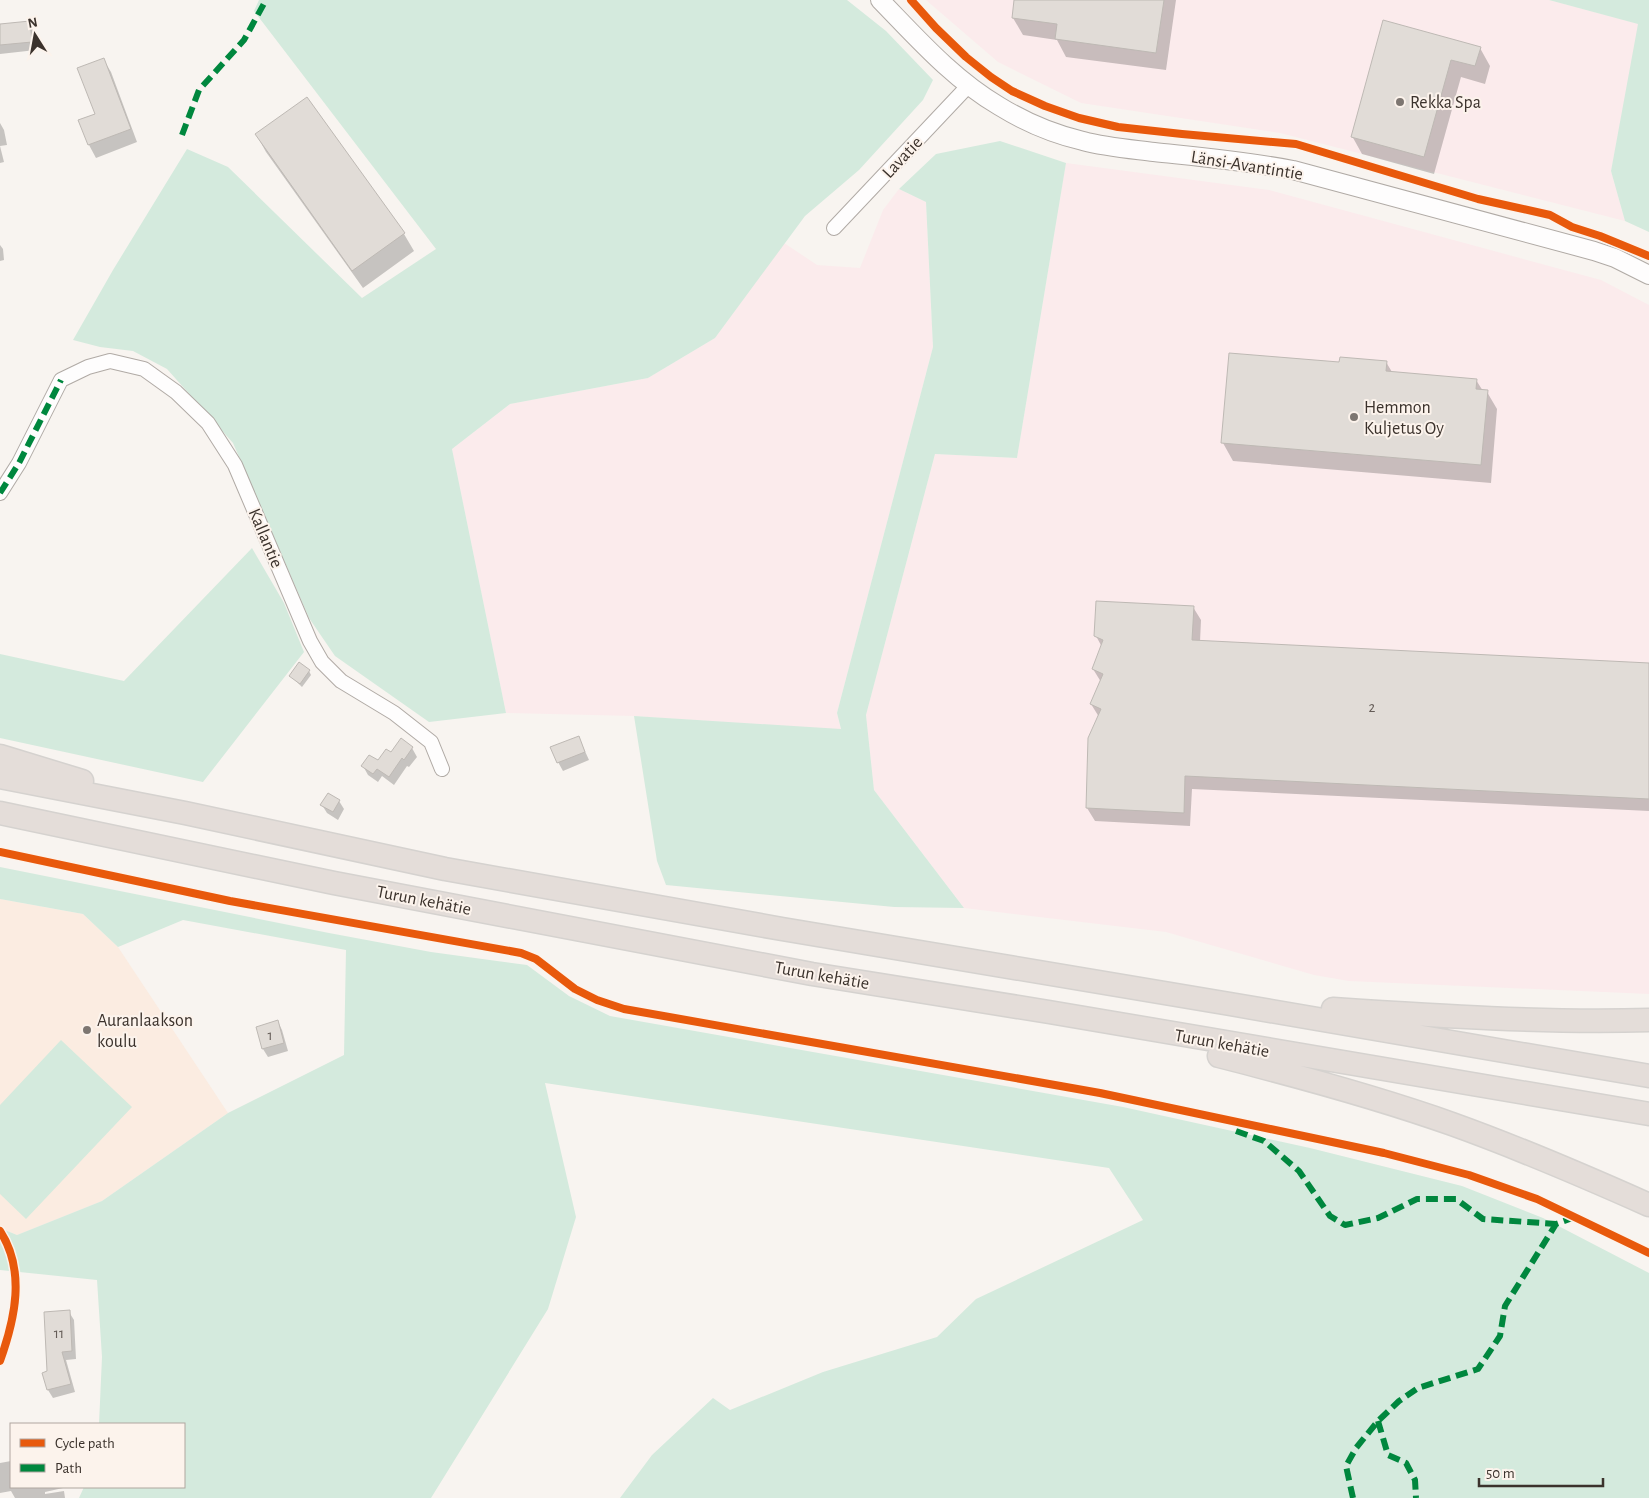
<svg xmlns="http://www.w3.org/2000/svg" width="1649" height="1498" font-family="'Alegreya Sans',sans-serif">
  <rect width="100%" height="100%" fill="#f8f4f0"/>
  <path fill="#fbebec" d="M926,0H1549L1639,24L1611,171L1625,221L1280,133L1081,103L998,62Z
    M1066,163L1269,190L1601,280L1649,305V994L1349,981L1314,975L1166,932L964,908L874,790L866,715L935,454L1017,458Z
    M899,189L926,202L933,347L837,713L841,730L634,716L506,713L452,449L510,404L648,378L715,338L784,243L817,265L860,268L883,210Z"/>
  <path fill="#fbece1" d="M0,899L83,914L118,947L228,1113L102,1201L17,1235L0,1228Z"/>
  <path fill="#d4eadd" d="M259,0H847L886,31L933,80L923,100L859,170L805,216L715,338L648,378L510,404L452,449L506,713L429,722L335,656L309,618L233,443L167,369L133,351L100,347L73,340L113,270L187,149L228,167L362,298L436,249L254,11Z
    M1549,0H1649V232L1625,221L1611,171L1638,24Z
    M1000,141L1066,163L1017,458L935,454L866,715L874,790L964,908L894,907L666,885L657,861L634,716L841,729L837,713L933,347L926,202L899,189L936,154Z
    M252,548L284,603L304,652L203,782L0,738V654L124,681Z
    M0,867L329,933L431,952L527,965L569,996L610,1016L1123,1107L1310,1148L1462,1186L1543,1218L1649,1273V1498H620L652,1455L713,1398L730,1410L823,1372L937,1337L976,1299L1143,1220L1109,1168L545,1083L576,1217L548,1309L431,1498H79L84,1487H184V1424H99L102,1357L97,1280L0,1270V1228L17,1235L102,1201L228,1113L344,1055L346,950L183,920L118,947L83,914L0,899Z
    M61,1040L132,1107L26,1219L0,1194V1105Z"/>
  <path fill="#0003" d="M1016,0H1176L1166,70L1066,57L1057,40L1023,35L1013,18Z
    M29,22L34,31L36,50L0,54V26Z
    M1384,22L1480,48L1490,66L1485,84L1461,77L1434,174L1362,154L1352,136Z
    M103,59L111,72L137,142L96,158L89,145L80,120L96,114Z
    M0,123L4,130L7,145L0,146L4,162L0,163Z
    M256,134L404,234L414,251L363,288L266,152Z
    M0,245L3,249L4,260L0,261Z
    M1386,362L1392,372L1476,380L1483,391L1487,392L1497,409L1491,483L1233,461L1223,443Z
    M1193,607L1201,620L1200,642L1649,664V811L1192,789L1190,826L1095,821L1087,808L1090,738L1099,717L1091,704L1101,682L1093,669L1102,647L1096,636Z
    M309,671L311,675L302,687L291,676Z
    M579,738L589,760L563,771L558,762Z
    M412,748L417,757L409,767L407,766L394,785L382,776L378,782L368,775L363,766L378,762L391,754Z
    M339,801L344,809L338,820L327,813L322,805Z
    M278,1022L282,1030L288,1051L268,1057L263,1049Z
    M69,1312L74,1320L76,1359L66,1360L75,1392L53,1398L48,1390L44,1374L48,1372Z
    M11,1461V1487H63V1488L45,1492V1494L64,1491L65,1498H15L11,1491L0,1493V1463Z"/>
  <path fill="#e1dcd7" stroke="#beb9b4" d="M1014,0H1164L1156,53L1055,39L1057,24L1012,18Z
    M1383,20L1481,47L1475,66L1451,60L1424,157L1351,137Z
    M30,21L32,42L0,45V24Z
    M104,58L131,129L88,145L78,120L95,114L77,68Z
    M307,97L405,233L352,271L255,134Z
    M1229,353L1339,362L1340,357L1387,361L1386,371L1477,379L1476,389L1488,390L1481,465L1221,443Z
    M1096,601L1194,606L1192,640L1649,663V799L1185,776L1184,813L1086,808L1088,738L1101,709L1090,704L1103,674L1092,669L1103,640L1094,636Z
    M299,662L310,670L300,684L289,676Z
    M579,736L585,752L557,763L550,747Z
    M401,738L413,747L404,760L402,758L389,777L377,769L373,774L361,766L369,755L378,760L386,749L391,752Z
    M328,793L340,800L333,812L320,805Z
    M278,1020L284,1043L262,1049L256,1027Z
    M70,1310L72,1351L62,1352L71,1384L47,1390L42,1373L47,1371L44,1312Z"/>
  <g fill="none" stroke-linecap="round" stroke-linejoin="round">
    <defs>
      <path id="minor" d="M834,228L969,85
        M0,493L19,463L61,380L88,367L110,361L144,369L176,392L208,423L235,465L310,641L322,662L341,681L394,713L431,742L442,769"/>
      <path id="tertiary" d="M880,0C917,38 953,79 999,106C1025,122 1053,134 1083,141C1105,147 1130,149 1154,152C1201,157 1247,161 1293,170L1594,251L1615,258L1649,275"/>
      <path id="trunk" d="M0,756L82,781
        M0,777L185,813L445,869L782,929L1230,1004L1649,1076
        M0,813L334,883L812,974L1049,1012L1649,1114
        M1333,1009C1438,1016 1544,1023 1649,1020
        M1219,1056C1298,1076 1376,1097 1452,1124C1519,1148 1584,1176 1649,1205"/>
    </defs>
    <use href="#minor" stroke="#b0aaa5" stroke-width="16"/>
    <use href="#tertiary" stroke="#b0aaa5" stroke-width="20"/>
    <use href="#trunk" stroke="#d5d2cf" stroke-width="25"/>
    <use href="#minor" stroke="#fefdfd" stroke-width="14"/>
    <use href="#tertiary" stroke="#fefdfd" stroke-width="18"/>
    <use href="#trunk" stroke="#e4ddd9" stroke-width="22"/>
    <path stroke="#00873e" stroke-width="6" stroke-dasharray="12 6" stroke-linecap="butt" d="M182,135L199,90L244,40L266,0
      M0,493L19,463L61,380
      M1236,1131L1264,1141L1299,1171L1330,1216L1345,1225L1378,1218L1417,1199H1456L1483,1219L1556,1224
      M1378,1421L1388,1455L1406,1463L1415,1480L1416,1498
      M1353,1498L1346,1466L1356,1448L1378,1421L1399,1401L1418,1388L1478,1369L1500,1336L1505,1306L1556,1224L1575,1217"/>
    <defs>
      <path id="cycleway" d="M911,0L936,28L966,57L991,77L1012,91L1045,106L1079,118L1118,127L1182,134L1296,144L1478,199L1550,215L1572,227L1600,236L1649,256
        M0,852L230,901L521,953L536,959L575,989L597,1000L624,1009L1100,1093L1384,1153L1469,1175L1537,1199L1649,1253
        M0,1231C26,1271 15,1319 0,1361"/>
    </defs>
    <use href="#cycleway" stroke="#fcf3ec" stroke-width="11"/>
    <use href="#cycleway" stroke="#e8590c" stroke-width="8"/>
  </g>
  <g fill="#7d7671" stroke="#fcf3ec" stroke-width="2">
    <circle cx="1400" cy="102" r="5"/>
    <circle cx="1354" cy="417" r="5"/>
    <circle cx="87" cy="1030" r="5"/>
  </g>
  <g text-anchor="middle" stroke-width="4" stroke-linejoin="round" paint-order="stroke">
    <g font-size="15" fill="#645c57">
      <text x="1372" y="712">2</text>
      <text x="270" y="1040">1</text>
      <text x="59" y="1338">11</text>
    </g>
    <g font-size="18" fill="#3b322c" stroke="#fcf3ec" text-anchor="start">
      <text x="1410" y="108">Rekka Spa</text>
      <text x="1364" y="413">Hemmon<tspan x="1364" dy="21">Kuljetus Oy</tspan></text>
      <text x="97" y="1026">Auranlaakson<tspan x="97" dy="21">koulu</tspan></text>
    </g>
    <g font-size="18" fill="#3b322c" stroke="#fcf3ec">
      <text transform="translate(902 157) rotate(-47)" y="6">Lavatie</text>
      <text transform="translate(1247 165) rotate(9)" y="6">Länsi-Avantintie</text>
      <text transform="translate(266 538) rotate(67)" y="6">Kallantie</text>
      <text transform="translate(424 900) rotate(11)" y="6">Turun kehätie</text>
      <text transform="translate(822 975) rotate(10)" y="6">Turun kehätie</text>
      <text transform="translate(1222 1043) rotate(10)" y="6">Turun kehätie</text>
    </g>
  </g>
  <rect x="10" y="1423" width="175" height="65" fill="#fcf3ec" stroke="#afa69f"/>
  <rect x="20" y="1439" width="25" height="8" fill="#e8590c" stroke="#afa69f"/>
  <text x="55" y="1448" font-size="15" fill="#3b322c">Cycle path</text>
  <rect x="20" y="1464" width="25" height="8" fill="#00873e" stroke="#afa69f"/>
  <text x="55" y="1473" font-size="15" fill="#3b322c">Path</text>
  <g transform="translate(35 35) rotate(349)" stroke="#fcf3ec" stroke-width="4" paint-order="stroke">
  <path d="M0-4L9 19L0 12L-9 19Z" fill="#3b322c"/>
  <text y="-8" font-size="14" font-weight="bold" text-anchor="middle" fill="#3b322c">N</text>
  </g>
  <path d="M1479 1478v8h124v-8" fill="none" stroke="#3b322c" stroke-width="2.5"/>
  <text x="1486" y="1478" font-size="15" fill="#3b322c" stroke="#fcf3ec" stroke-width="4" paint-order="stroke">50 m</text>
</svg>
